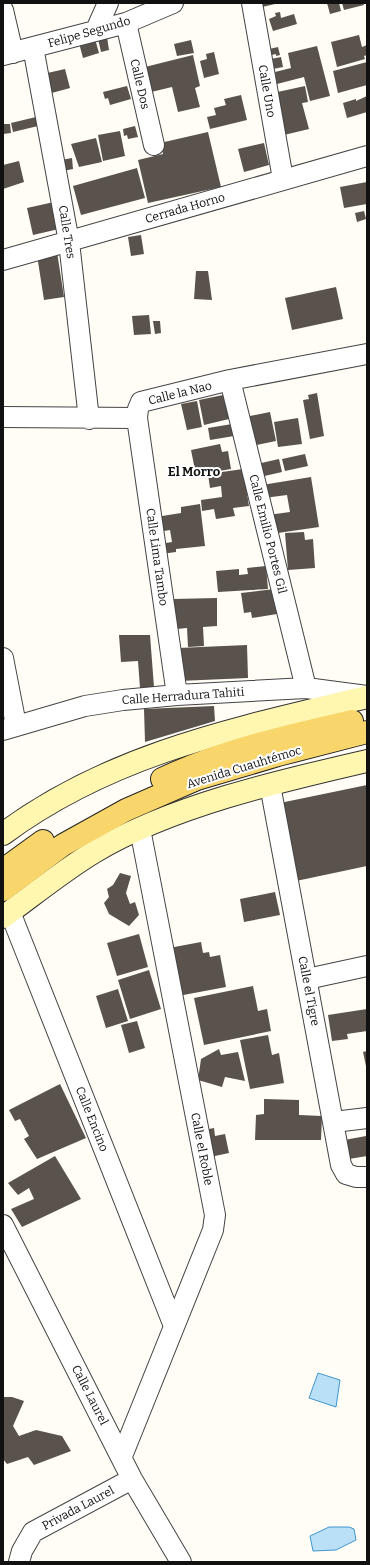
<svg xmlns="http://www.w3.org/2000/svg" width="370" height="1565" font-family="Bitter,serif">
  <rect width="100%" height="100%" fill="#fffdf5"/>
  <path fill="#b9e0f7" stroke="#3f96cf" d="M318,1373L340,1380L336,1407L309,1398Z
    M329,1527H349L354,1529L356,1540L336,1550L313,1551L310,1536Z"/>
  <path fill="#5a524d" d="M256,3H275V4L258,8Z
    M327,3H339L341,11L330,14Z
    M342,3H363L364,5L344,10Z
    M280,12L281,18L294,14L297,24L273,31L269,19L276,16L275,13Z
    M359,35L362,47L367,45V55L364,56L365,59L337,67L331,42Z
    M107,37L109,50L101,52L98,39Z
    M95,39L99,53L83,58L79,43Z
    M191,40L194,53L177,56L174,44Z
    M317,46L330,96L310,101L304,77L277,84L275,72L291,68L288,53Z
    M278,47L280,55L276,56V54L267,56L265,50Z
    M214,52L219,74L204,78L200,61L207,59L206,54Z
    M193,55L200,86L195,88L200,107L178,112L172,87L147,93L141,68Z
    M281,57L283,67L273,69L271,59Z
    M367,62V85L338,93L333,71Z
    M65,69L70,88L48,94L43,74Z
    M127,86L131,99L110,105L108,98L105,99L103,92Z
    M305,86L308,102L302,103L309,129L284,135L273,93Z
    M241,95L247,120L210,129L207,117L216,115L214,108L226,105L224,99Z
    M367,96V112L347,118L343,103L356,99V101Z
    M36,117L38,126L13,132L11,123Z
    M3,124H10L11,133L3,134Z
    M135,126L138,137L128,139L127,135L124,136L123,129Z
    M120,131L125,156L103,161L98,135Z
    M208,132L221,187L148,203L138,160L163,154L160,143Z
    M96,138L102,162L79,167L71,144Z
    M264,143L269,165L244,172L238,149Z
    M72,158L73,169L63,171L61,160Z
    M19,161L24,182L3,189V165Z
    M137,168L145,198L81,215L73,186Z
    M367,182V204L344,208L340,187Z
    M54,202L59,229L33,235L27,208Z
    M364,211L366,219L357,222L355,213Z
    M141,235L144,254L131,256L128,237Z
    M57,252L64,297L44,300L37,255Z
    M196,271H208L212,300L194,299Z
    M336,287L343,319L292,330L285,298Z
    M149,315L151,334L134,335L132,316Z
    M153,321H160L161,333L155,334Z
    M317,393L324,436L310,439L303,400L309,399L308,395Z
    M223,395L229,419L204,425L199,400Z
    M197,401L202,427L187,430L181,404Z
    M270,412L276,441L251,446L245,417Z
    M298,418L302,444L278,447L274,422Z
    M232,424L234,436L210,440L208,428Z
    M220,444L222,452L228,451L231,469L196,475L191,450Z
    M305,454L308,466L285,471L282,459Z
    M279,459L282,472L260,477L257,464Z
    M243,469L249,506L233,508L235,516L216,519L214,509L202,511L201,500L222,497L221,486L210,488L208,474Z
    M311,477L319,527L271,534L268,515L290,512L287,495L264,498L262,485Z
    M200,504L205,546L176,549V552L161,554L160,544L172,542L170,530L158,532L156,517L181,513V507Z
    M304,532L305,540L313,539L315,568L288,570L285,533Z
    M266,566L268,589L218,592L216,571L239,569V575L248,574L247,568Z
    M274,589L277,614L252,618L251,612L244,613L241,593Z
    M217,598V626L203,627L204,646L188,647L187,628L177,629L173,599Z
    M119,635H150L154,687L140,688L138,661L121,662Z
    M247,645L248,678L179,681L178,648Z
    M214,706L215,721L145,742L144,709Z
    M367,785V866L296,881L280,803Z
    M120,873L131,876L126,893L130,904L135,902L139,915L129,926L109,914L104,903L109,897L107,889L113,885Z
    M275,892L280,915L244,922L240,899Z
    M139,934L148,967L117,976L107,943Z
    M201,942L203,953L209,952L210,957L220,955L226,987L178,996L169,948Z
    M149,970L161,1009L130,1019L118,980Z
    M253,986L258,1011L267,1009L271,1031L204,1045L194,998Z
    M118,989L128,1021L106,1028L96,996Z
    M367,1009V1031L347,1034L348,1039L332,1041L328,1015Z
    M137,1021L145,1048L129,1053L121,1025Z
    M268,1035L272,1055L279,1053L284,1083L250,1089L240,1040Z
    M219,1049L221,1055L238,1052L245,1081L225,1077L222,1087L198,1080L201,1059Z
    M367,1051V1066H366L363,1052Z
    M60,1084L86,1138L37,1159L24,1139L29,1136L20,1119L15,1121L9,1110Z
    M264,1099L299,1100V1115L322,1116L321,1140H255L256,1115L264,1114Z
    M214,1128L215,1136L225,1134L229,1153L210,1157L204,1130Z
    M366,1136L367,1156L343,1160L339,1141Z
    M55,1156L81,1199L22,1227L11,1209L34,1199L29,1188L18,1195L8,1183Z
    M3,1397H12L24,1401L13,1426L19,1436L36,1430L62,1436L71,1451L34,1465L28,1457L7,1464L3,1459Z"/>
  <g fill="none" stroke-linecap="round" stroke-linejoin="round">
    <defs>
      <path id="street" d="M252,3L283,179
        M3,10L13,53
        M126,23L154,145
        M96,30L108,3
        M33,47L69,242L89,419
        M3,55L126,23L173,3
        M3,260L367,156
        M230,380L306,688
        M3,417L137,418
        M3,658L16,725
        M177,695L137,418L138,409L141,402L230,380L367,354
        M3,730L85,706L123,700L177,695L306,688L367,696
        M270,785L341,1165L346,1174L356,1177H367
        M10,912L174,1326
        M307,979L367,966
        M334,1122L367,1118
        M3,1225L132,1479L181,1562
        M122,1456L213,1230L215,1215L140,829
        M19,1562L22,1551L33,1532L132,1479"/>
      <path id="secondary" d="M3,834C112,753 238,728 367,697
        M3,917C32,896 64,870 94,852C171,806 280,781 367,761"/>
      <path id="primary" d="M162,779C223,750 287,736 352,721
        M3,870L43,841
        M3,890L63,845L126,810L197,779L278,755L367,732"/>
    </defs>
    <use href="#street" stroke="#444" stroke-width="22"/>
    <use href="#secondary" stroke="#333" stroke-width="24"/>
    <use href="#primary" stroke="#222" stroke-width="24"/>
    <use href="#street" stroke="#fff" stroke-width="20"/>
    <use href="#secondary" stroke="#fff6b0" stroke-width="22"/>
    <use href="#primary" stroke="#f9d66b" stroke-width="22"/>
  </g>
  <g text-anchor="middle" stroke-width="4" stroke-linejoin="round" paint-order="stroke">
    <g font-size="12" fill="#111" stroke="#fff">
      <text transform="translate(89 32) rotate(-16)" y="4">Felipe Segundo</text>
      <text transform="translate(140 84) rotate(77)" y="4">Calle Dos</text>
      <text transform="translate(267 91) rotate(80)" y="4">Calle Uno</text>
      <text transform="translate(185 208) rotate(-16)" y="4">Cerrada Horno</text>
      <text transform="translate(67 232) rotate(81)" y="4">Calle Tres</text>
      <text transform="translate(180 393) rotate(-14)" y="4">Calle la Nao</text>
      <text transform="translate(268 534) rotate(76)" y="4">Calle Emilio Portes Gil</text>
      <text transform="translate(157 557) rotate(82)" y="4">Calle Lima Tambo</text>
      <text transform="translate(183 696) rotate(-4)" y="4">Calle Herradura Tahiti</text>
      <text transform="translate(244 767) rotate(-17)" y="4">Avenida Cuauhtémoc</text>
      <text transform="translate(309 991) rotate(79)" y="4">Calle el Tigre</text>
      <text transform="translate(92 1119) rotate(68)" y="4">Calle Encino</text>
      <text transform="translate(202 1149) rotate(79)" y="4">Calle el Roble</text>
      <text transform="translate(90 1395) rotate(63)" y="4">Calle Laurel</text>
      <text transform="translate(78 1508) rotate(-28)" y="4">Privada Laurel</text>
    </g>
    <g font-size="13" font-weight="bold" fill="#111" stroke="#fff">
      <text x="194" y="476">El Morro</text>
    </g>
  </g>
  <rect width="370" height="1565" fill="none" stroke="#111111" stroke-width="8"/>
</svg>
